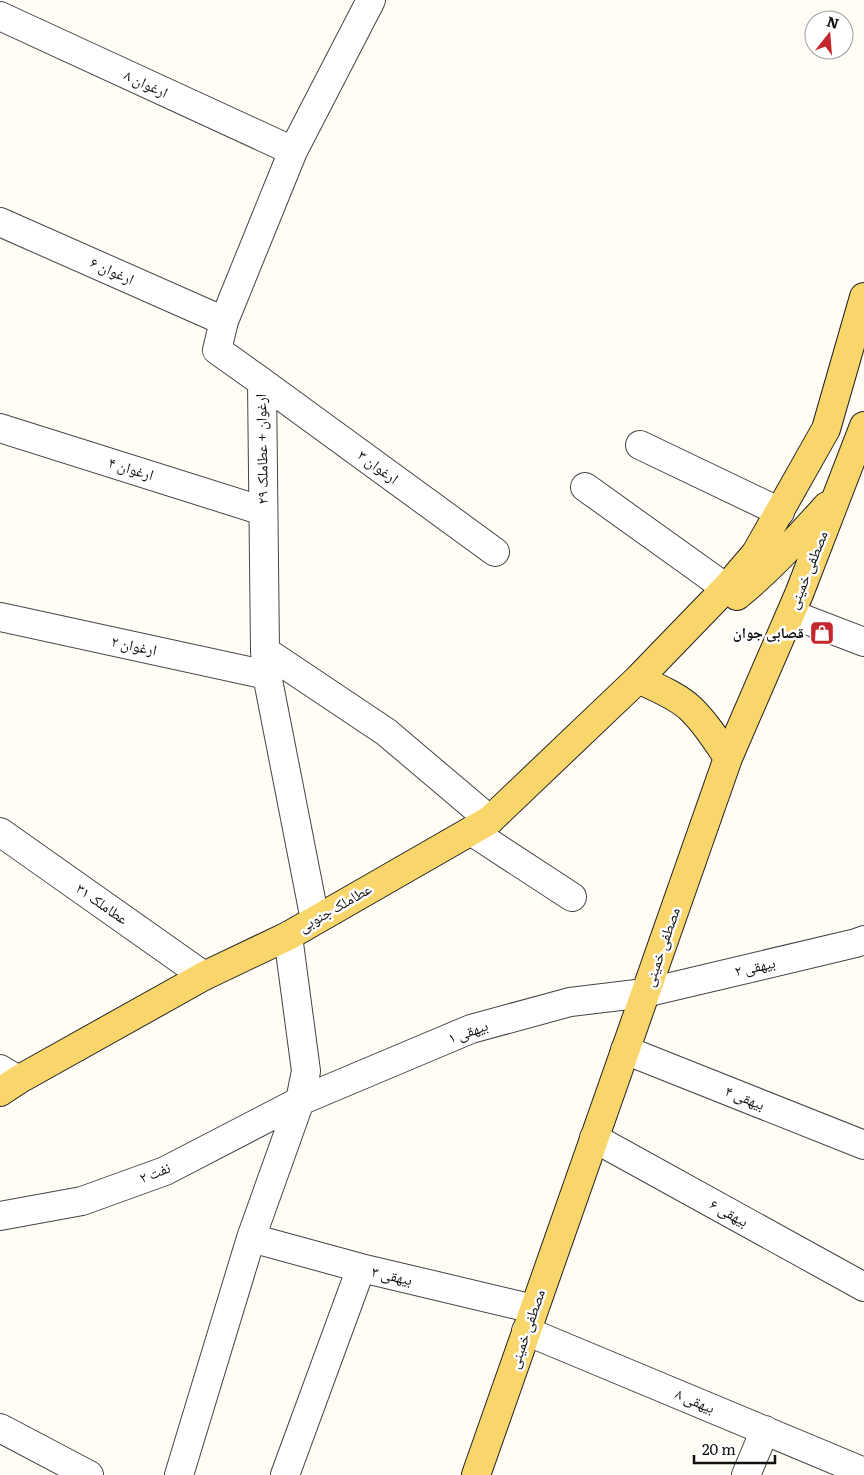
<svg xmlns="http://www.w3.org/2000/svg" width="864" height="1475" font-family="Literata,'Noto Naskh Arabic',serif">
  <rect width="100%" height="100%" fill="#fffdf5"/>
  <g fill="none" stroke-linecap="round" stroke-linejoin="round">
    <defs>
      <path id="minor" d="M0,16L293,151
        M0,222L224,321
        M262,382L495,552
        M0,428L263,511
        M640,445L780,512
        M585,487L726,588
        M791,614L864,642
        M0,617L267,675
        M265,651L386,732L490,820
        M471,831L572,897
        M0,832L204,976
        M315,920L267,675L265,651L262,382L217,350L224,321L293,151L371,0
        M625,1050L864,1145
        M0,1069L18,1080
        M594,1138L864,1287
        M0,1216L82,1201L165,1171L300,1101L471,1029L570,1002L645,993L856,943L864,940
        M251,1238L361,1268L534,1309
        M526,1331L864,1472
        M0,1428L89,1475
        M179,1475L251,1238L300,1101L306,1071L288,936
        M285,1475L361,1268
        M746,1475L765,1430"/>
      <path id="major" d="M737,596C770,569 798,538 827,506
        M638,679C655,687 676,695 690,708C705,722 717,741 728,758
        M0,1092L18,1080L204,976L288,936L490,820L638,679L726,588L756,553L826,429L864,297
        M476,1475L728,758L799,594L864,426"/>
    </defs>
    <use href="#minor" stroke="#444" stroke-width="30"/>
    <use href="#major" stroke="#222" stroke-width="30"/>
    <use href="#minor" stroke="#fff" stroke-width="28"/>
    <use href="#major" stroke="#f9d66b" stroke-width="28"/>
  </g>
  <defs>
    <symbol id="shop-square" viewBox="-11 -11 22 22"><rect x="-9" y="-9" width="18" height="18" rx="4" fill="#c4262e" stroke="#fff"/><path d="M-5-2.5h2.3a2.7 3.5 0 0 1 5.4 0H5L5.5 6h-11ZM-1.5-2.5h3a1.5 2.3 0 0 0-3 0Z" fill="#fff"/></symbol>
  </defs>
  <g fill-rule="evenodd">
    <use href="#shop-square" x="808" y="619" width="28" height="28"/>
  </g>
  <g text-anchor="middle" stroke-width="5" stroke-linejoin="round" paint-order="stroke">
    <g font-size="15" fill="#111" stroke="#fff">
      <text transform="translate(146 84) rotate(25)" y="5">ارغوان ۸</text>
      <text transform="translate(112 271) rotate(24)" y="5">ارغوان ۶</text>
      <text transform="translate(262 449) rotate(-91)" y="5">ارغوان + عطاملک ۲۹</text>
      <text transform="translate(378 467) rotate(36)" y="5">ارغوان ۳</text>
      <text transform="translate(131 469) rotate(17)" y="5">ارغوان ۴</text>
      <text transform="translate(808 570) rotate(-68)" y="5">مصطفی خمینی</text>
      <text transform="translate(134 646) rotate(12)" y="5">ارغوان ۲</text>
      <text transform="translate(102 904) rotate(35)" y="5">عطاملک ۳۱</text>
      <text transform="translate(335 908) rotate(-30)" y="5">عطاملک جنوبی</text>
      <text transform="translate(662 947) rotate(-71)" y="5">مصطفی خمینی</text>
      <text transform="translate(755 967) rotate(-13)" y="5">بیهقی ۲</text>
      <text transform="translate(468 1032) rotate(-20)" y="5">بیهقی ۱</text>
      <text transform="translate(745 1098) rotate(22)" y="5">بیهقی ۴</text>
      <text transform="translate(155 1173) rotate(-22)" y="5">نفت ۲</text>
      <text transform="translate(729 1213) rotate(29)" y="5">بیهقی ۶</text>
      <text transform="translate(392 1276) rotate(13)" y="5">بیهقی ۳</text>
      <text transform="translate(527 1329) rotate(-71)" y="5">مصطفی خمینی</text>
      <text transform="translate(695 1401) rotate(23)" y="5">بیهقی ۸</text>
    </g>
    <g font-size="15" font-weight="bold" fill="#111" stroke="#fff" text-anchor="end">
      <text x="804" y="638">قصابی جوان</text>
    </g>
  </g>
  <g transform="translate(829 35) rotate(17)"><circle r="24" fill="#ffffff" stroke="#a0a0a0"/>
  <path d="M0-4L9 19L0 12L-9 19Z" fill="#c4262e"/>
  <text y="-8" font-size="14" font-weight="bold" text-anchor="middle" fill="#111111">N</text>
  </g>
  <path d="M694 1455v8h81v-8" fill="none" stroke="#111111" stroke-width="2.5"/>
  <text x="702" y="1455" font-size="15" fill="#111111" stroke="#ffffff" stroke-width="4" paint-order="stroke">20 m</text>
</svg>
